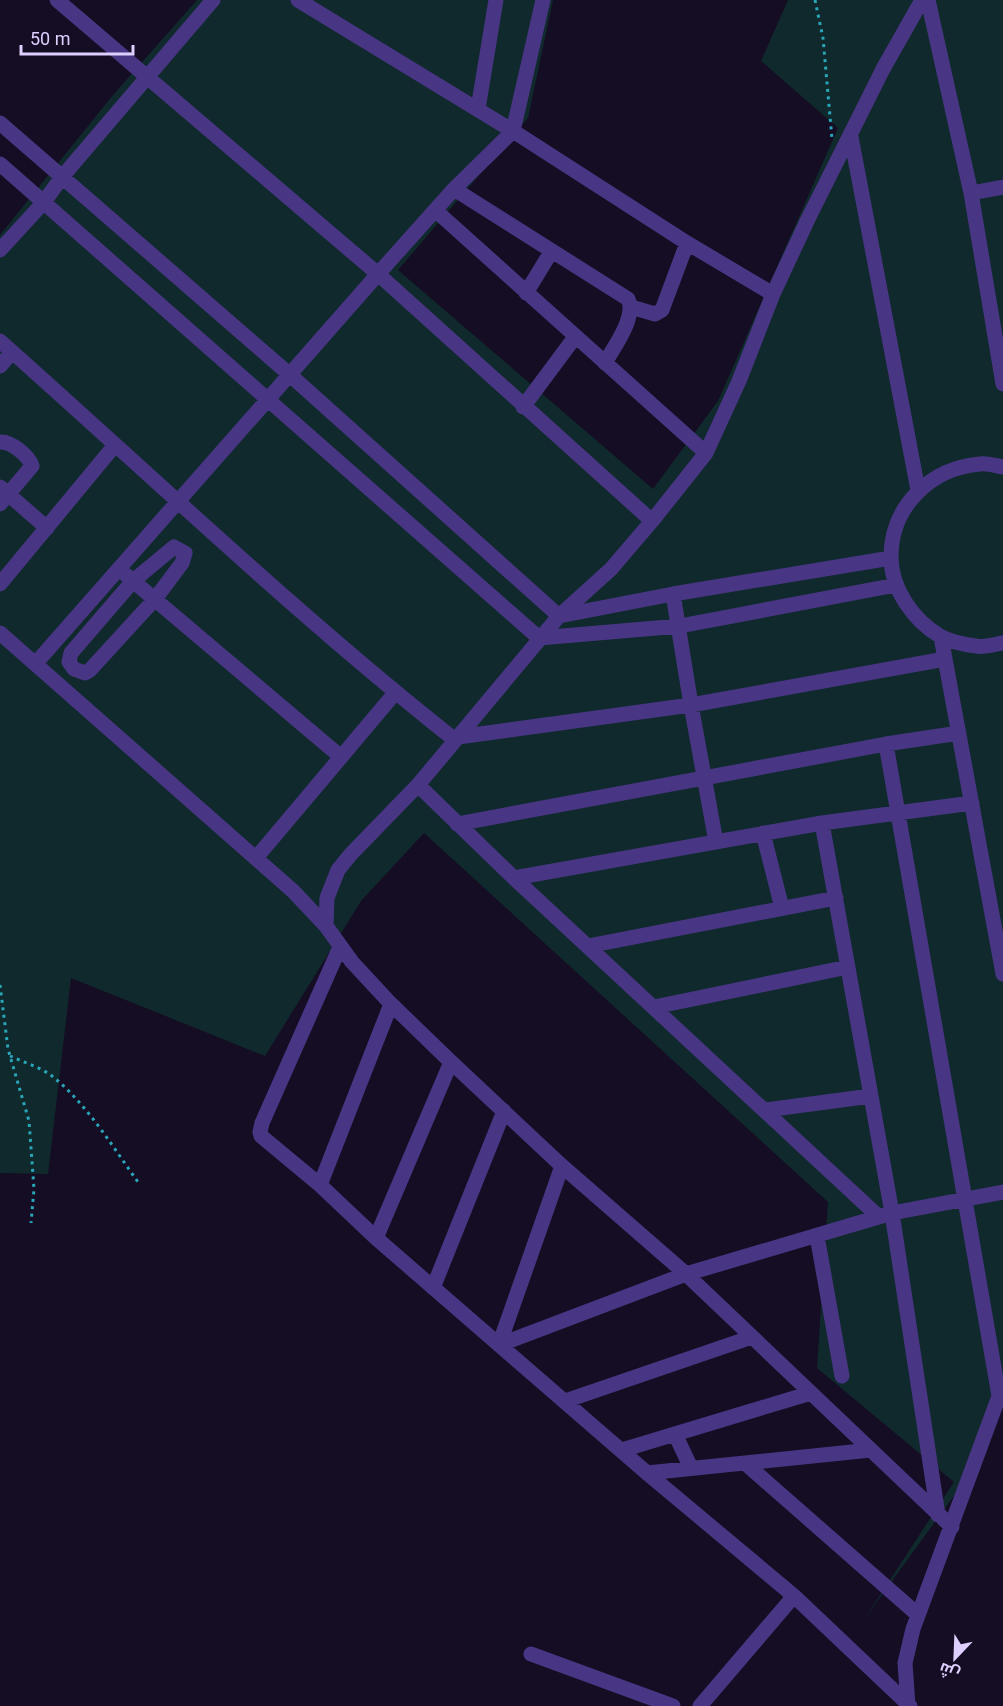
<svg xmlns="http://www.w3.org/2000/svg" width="1003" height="1706" font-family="Roboto,Cairo,sans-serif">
  <rect width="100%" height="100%" fill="#150d23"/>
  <path fill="#10292d" d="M197,0H553L528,118L398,270L653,489L718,401L838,128L761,61L788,0H1003V1392L975,1467L865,1618L954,1482L817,1368L828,1202L424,833L361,901L265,1056L71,978L48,1174L0,1173V235L113,95Z"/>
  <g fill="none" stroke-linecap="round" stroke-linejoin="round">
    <path stroke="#29a6b9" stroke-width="3" stroke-dasharray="3 4.5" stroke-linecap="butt" d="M815,0L823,38L832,139
      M0,985L8,1049L29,1121L34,1189L31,1223
      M10,1056C23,1062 40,1067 52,1076C87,1104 112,1146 138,1182"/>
    <path stroke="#483684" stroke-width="15" d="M57,0L378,274L652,521
      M298,0L513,131L687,243L773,294
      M928,0L971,193L1003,384
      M478,109L496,0
      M0,123L289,374L559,616L673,594L891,558
      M851,137L918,490
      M0,164L539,638L680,626L896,585
      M454,189L628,299C637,316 614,347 605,363
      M971,193L1003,187
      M435,210L706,453
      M0,250L44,202L62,177L213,0
      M526,293L551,252
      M631,307L655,314L662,310L687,243
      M0,341C151,475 297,615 455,740
      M0,366L12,352
      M523,407L575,337
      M0,442C11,441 29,456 32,466L0,504
      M1003,467C996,466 988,463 980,464C931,468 891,506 891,557C891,589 914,621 940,636C949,641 965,645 976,646C984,648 995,644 1003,643
      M0,487L47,528
      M174,547L185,553L182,563L155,599L90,670L85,673L74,669L69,662L71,653L133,581Z
      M126,575L341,757
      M0,584L115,445
      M673,594L691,705L716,842
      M0,633L293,891L326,926L352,962L391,1004L451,1062L562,1166L686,1274L952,1527
      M941,637L1003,974
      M36,663L378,274L454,189L513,131L543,0
      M458,737L691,705L945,659
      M886,744L999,1396
      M418,785L514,878L879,1217
      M822,823L892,1213L938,1515
      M457,824L886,744L959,733
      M763,833L782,908
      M256,858L395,693
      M514,878L822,823L972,803
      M326,926L327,898L338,870L351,854L418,785L559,616L611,569L652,521L706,453L739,381L773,294L808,219L883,69L922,0
      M588,946L836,898
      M340,947L262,1123L260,1132L261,1136L320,1185L376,1238L647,1473L794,1596L910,1706
      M654,1007L848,967
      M766,1110L871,1096
      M562,1166L499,1345L686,1274L892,1213L1003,1192
      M320,1185L391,1004
      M817,1236L842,1376
      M376,1238L451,1062
      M433,1288L504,1111
      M565,1401L752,1337
      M675,1434L691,1468
      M622,1450L811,1393
      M745,1463L917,1614
      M647,1473L871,1450
      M531,1654L673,1706
      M700,1706L794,1596
      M908,1706L905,1663L913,1629L1002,1388"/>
  </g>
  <g transform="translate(955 1658) rotate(203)" stroke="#150d23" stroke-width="4.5" paint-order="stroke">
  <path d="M0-4.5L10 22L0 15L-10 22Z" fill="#decfff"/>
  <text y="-9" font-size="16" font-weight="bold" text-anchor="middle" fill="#decfff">ش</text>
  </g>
  <path d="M21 45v9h112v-9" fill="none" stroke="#decfff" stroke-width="3"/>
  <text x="30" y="45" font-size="18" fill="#decfff" stroke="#150d23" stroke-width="4.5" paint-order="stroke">50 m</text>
</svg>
